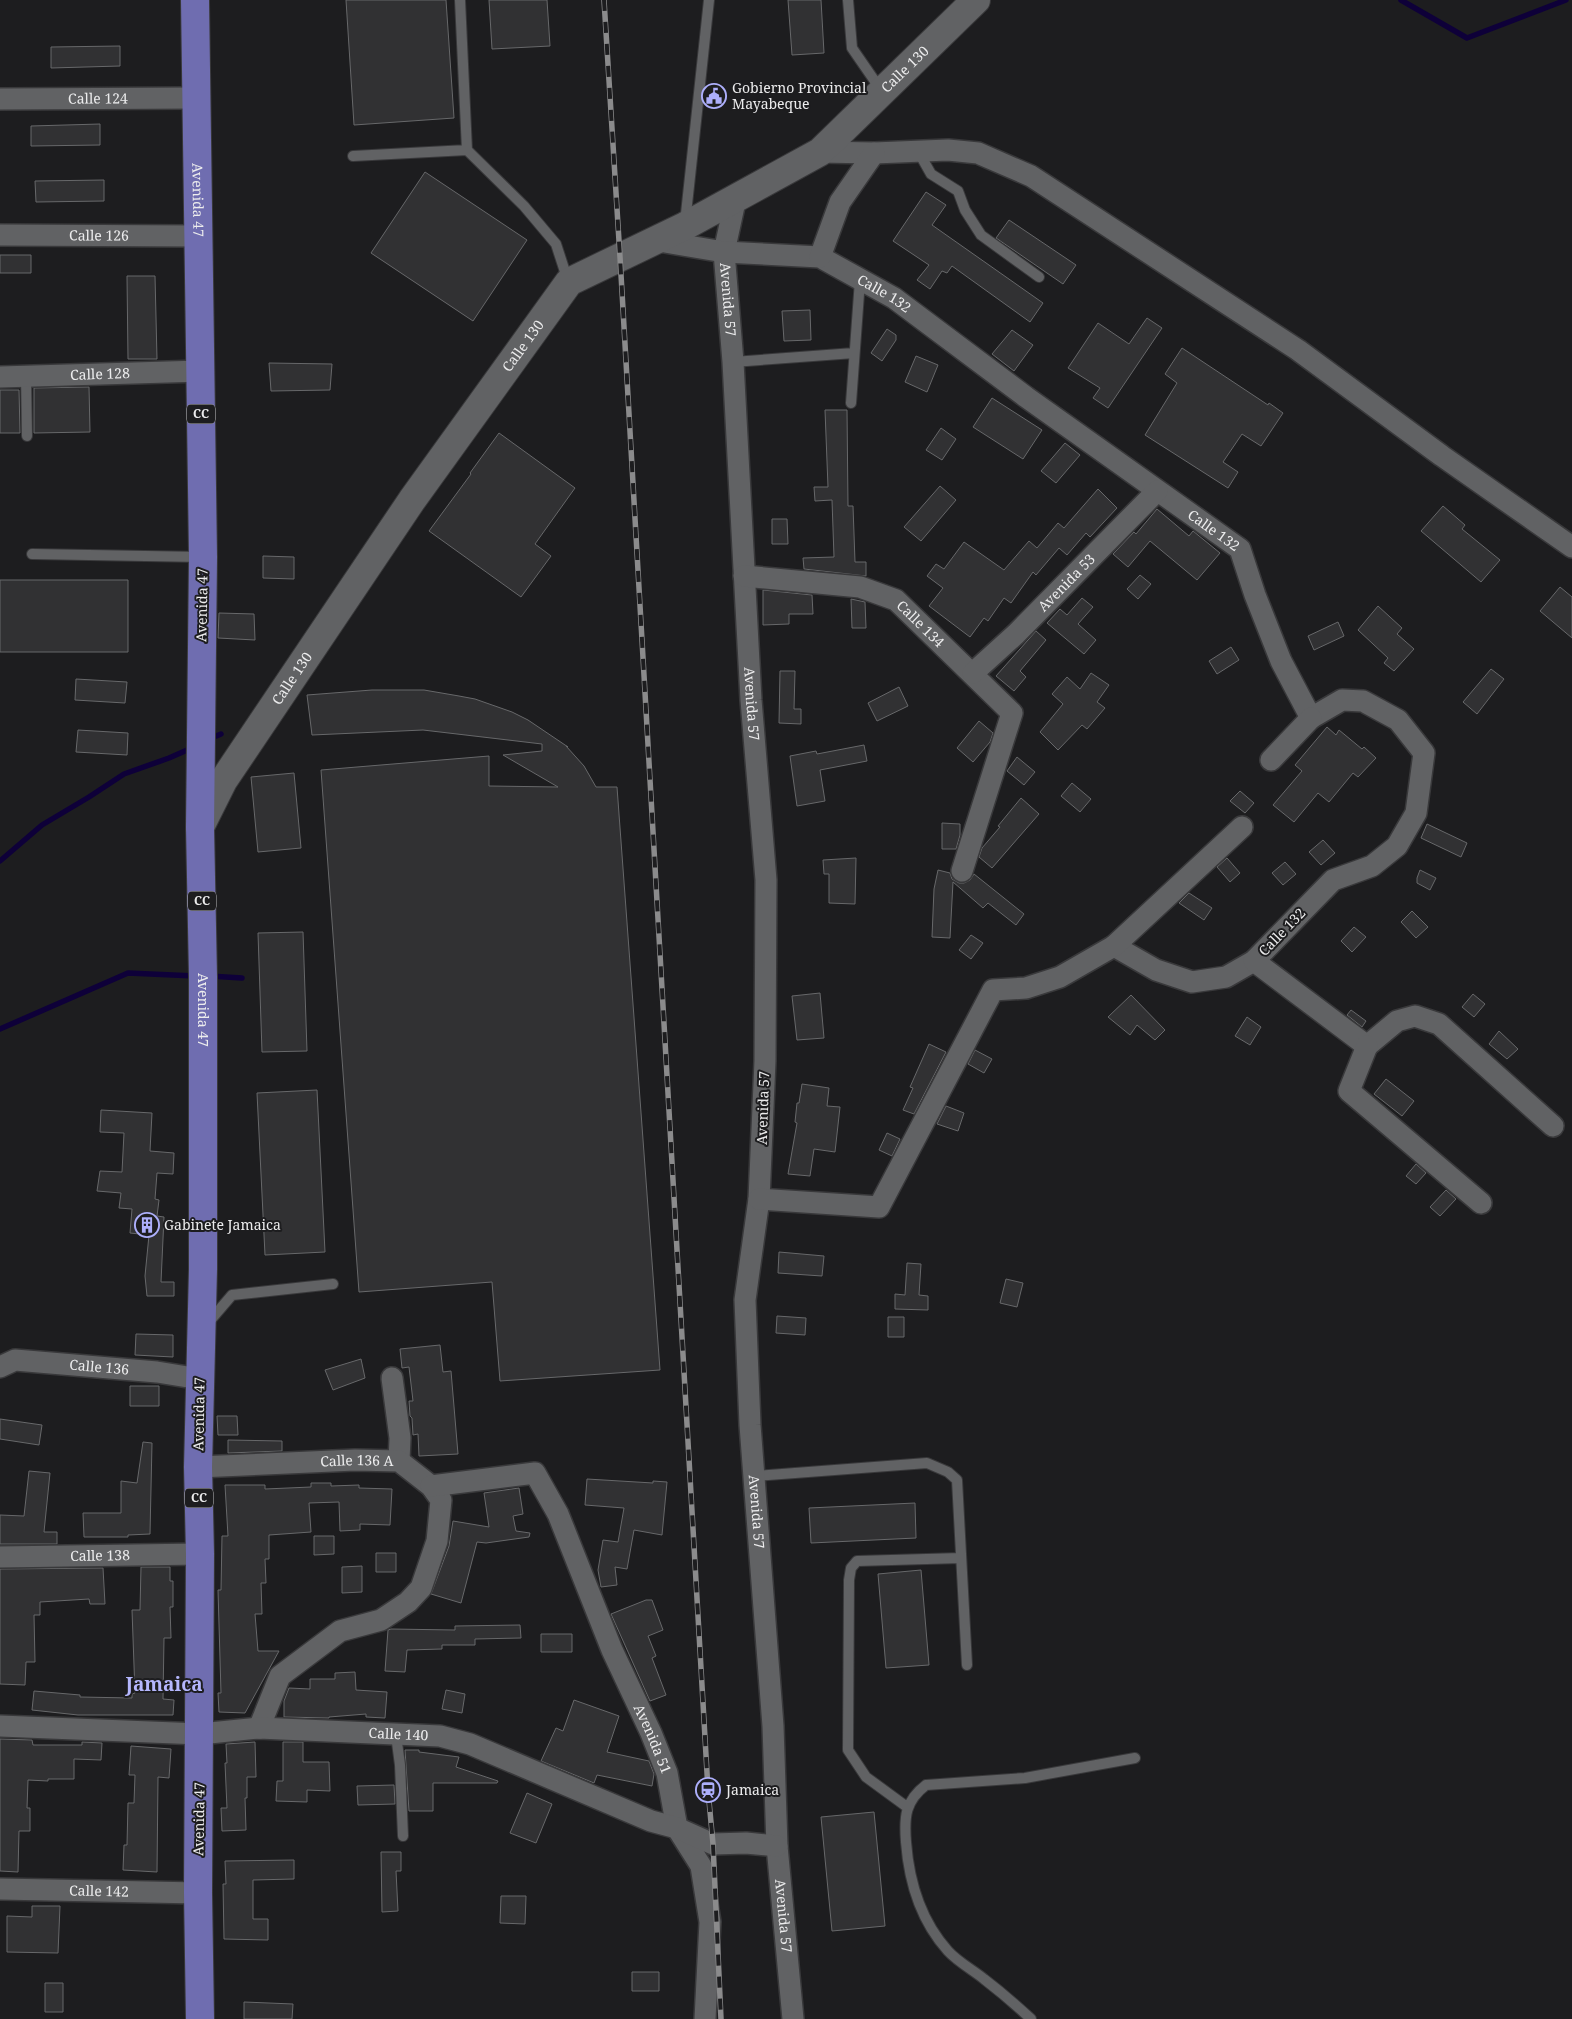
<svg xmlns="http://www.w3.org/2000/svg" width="1572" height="2019" font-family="'Noto Serif',serif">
  <rect width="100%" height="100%" fill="#1d1d1f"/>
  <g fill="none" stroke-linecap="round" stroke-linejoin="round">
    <path stroke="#0e0039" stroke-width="5.5" d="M1401,0L1467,38L1566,0
      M209,739L221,734
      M0,861L42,825L89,797L124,774L169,758L194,747
      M209,976L242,978
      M0,1029L128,973L195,976"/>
  </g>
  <path fill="#313133" stroke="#67686a" d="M346,0H446L454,118L354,125Z
    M489,0H547L550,46L492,49Z
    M788,0H821L824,53L792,55Z
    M120,46V66L51,68V47Z
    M100,124V145L31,146V126Z
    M425,172L527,240L473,321L371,253Z
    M104,180V201L36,202L35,181Z
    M926,192L946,205L932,225L1043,303L1030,322L952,266L947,273L942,271L930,289L917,280L929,265L893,241Z
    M1009,220L1076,265L1063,284L996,238Z
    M0,255H31V273H0Z
    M127,276H155L157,359H128Z
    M810,310L811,340L784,341L782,311Z
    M1147,318L1162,328L1108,408L1093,398L1100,388L1068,368L1098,323L1129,344Z
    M887,329L896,335V340L882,361L871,353Z
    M1012,330L1033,345L1014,371L992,354Z
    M1182,348L1268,405L1269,403L1283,413L1261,446L1242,434L1223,462L1238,472L1228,488L1145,435L1177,383L1165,374Z
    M916,356L938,365L927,392L905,382Z
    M269,363L332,364L330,390L271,391Z
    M89,387L90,432L34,433V388Z
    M0,390H19L20,433H0Z
    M992,398L1042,430L1023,459L973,427Z
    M825,410H847L848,506H853L855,562H866V576L804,569L803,558L834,557L832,500L815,501L814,487H828Z
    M941,428L956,439L942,460L926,450Z
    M499,433L575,488L535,544L551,556L521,597L429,531L471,474L470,473Z
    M1065,443L1080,455L1056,483L1041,471Z
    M940,486L956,500L921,541L904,527Z
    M1098,489L1117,508L1090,537L1086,533L1067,555L1059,548L1036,575L1033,572L1011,603L1004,598L988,621L984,618L970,637L929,606L943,588L927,576L936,564L944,569L964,542L1004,570L1029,541L1037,548L1058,523L1064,528Z
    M1443,506L1465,525L1462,529L1500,560L1481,582L1421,531Z
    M1157,509L1189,536L1193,531L1220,553L1197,580L1150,541L1128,567L1113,554L1134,532L1136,534Z
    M772,519H787L788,544H772Z
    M263,556L294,557V579L263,578Z
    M1140,575L1151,584L1138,599L1127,589Z
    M0,580H128V652H0Z
    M1560,587L1572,597V638L1540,611Z
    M763,590L812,595L813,614H789V624L763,625Z
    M1082,598L1093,607L1078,624L1096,640L1084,654L1047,623L1060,609L1067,615Z
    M851,599L865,602L866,628H852Z
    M1378,606L1402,628L1397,634L1414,649L1394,671L1384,663L1388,658L1358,630Z
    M219,613L254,614L255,640L218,638Z
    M1338,622L1344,636L1314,650L1308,636Z
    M1036,631L1046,640L1020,671L1026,677L1014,691L996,676Z
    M1231,647L1239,660L1217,674L1209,661Z
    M1491,669L1504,679L1477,714L1463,702Z
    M780,671H795L794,709H801V724L779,723Z
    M1091,673L1109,685L1097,702L1105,708L1087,729L1082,725L1058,750L1040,732L1063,704L1052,694L1067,677L1080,689Z
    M76,679L127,682L125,703L75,700Z
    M899,687L908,706L877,721L868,703Z
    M372,690H424L459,696L475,699L512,712L528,720L568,747L566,746L584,766L596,787H617L660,1370L500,1381L492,1282L359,1292L321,770L489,756V786L558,787L503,755L542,751V744L423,730L312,735L307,695Z
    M979,721L993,733L990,742L973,762L957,748Z
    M1327,727L1336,735L1339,730L1362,749L1364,747L1376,758L1358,777L1353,773L1329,802L1318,793L1294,822L1273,805L1302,771L1295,765Z
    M78,730L128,733L127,755L76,752Z
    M864,745L867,761L820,770L825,801L797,806L790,756L816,751L817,754Z
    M1017,757L1035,772L1024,785L1007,771Z
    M294,773L301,848L258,852L251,777Z
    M1072,783L1091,799L1080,812L1061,796Z
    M1240,791L1254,803L1245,813L1230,801Z
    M1021,798L1039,814L992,868L979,857L982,848L1000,827L998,826Z
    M942,823L960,824V835L956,849H942Z
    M1427,824L1467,843L1461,857L1421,838Z
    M1323,840L1335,853L1321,865L1309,852Z
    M856,858L855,904L829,903V874H824L823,860Z
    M1227,858L1240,873L1230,882L1217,867Z
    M1285,862L1296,874L1283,885L1272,873Z
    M938,870L950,873L952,879L959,883H964L970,880L974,874L1024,914L1016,925L988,903L983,908L953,882L950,938L932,937L934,889Z
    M1420,870L1436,878L1430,890L1417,883V878Z
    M1189,893L1212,908L1204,920L1179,903Z
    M1412,911L1428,927L1416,938L1401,922Z
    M1354,927L1366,937L1352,952L1341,941Z
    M303,932L307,1051L262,1052L258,933Z
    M971,935L983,943L971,959L959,950Z
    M820,993L824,1038L797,1040L792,996Z
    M1473,994L1485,1004L1474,1017L1462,1007Z
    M1131,995L1165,1030L1155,1040L1137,1025L1130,1035L1108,1017Z
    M1351,1010L1366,1021L1362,1027L1347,1015Z
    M1247,1017L1261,1027L1250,1045L1235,1036Z
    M1499,1031L1518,1049L1507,1059L1489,1044Z
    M929,1044L946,1052L914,1114L903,1110L913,1088L910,1087Z
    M975,1050L992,1059L984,1073L968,1064Z
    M1386,1079L1414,1101L1402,1116L1374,1094Z
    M802,1084L829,1088L827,1106L840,1107L835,1152L814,1149L810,1176L788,1174L797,1123L795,1122L797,1103H799Z
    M317,1090L325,1252L265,1255L257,1093Z
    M946,1106L964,1113L958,1131L937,1124Z
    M101,1110L152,1113L150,1151L174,1153L173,1174L157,1173L155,1199L159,1200L157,1216L164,1217L161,1282H174V1296H147L145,1276L149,1235L130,1233L132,1209L119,1208L121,1193L97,1191L100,1171L122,1172L124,1133L100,1132Z
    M887,1133L900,1139L892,1156L879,1150Z
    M1416,1164L1426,1173L1416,1184L1406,1176Z
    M1446,1190L1456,1199L1440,1216L1430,1207Z
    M779,1252L824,1256L822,1276L778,1273Z
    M907,1263L921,1264L919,1295L928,1296V1310L895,1309V1294L905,1295Z
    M1006,1279L1023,1283L1017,1307L1000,1303Z
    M777,1316L806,1318L805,1335L776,1333Z
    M888,1317H904V1337H888Z
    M136,1334L173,1335V1357L135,1355Z
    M440,1345L443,1372L451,1371L458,1454L419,1456L418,1434L413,1435L412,1418L410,1416L409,1401H413L409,1367L402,1368L400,1349Z
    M361,1359L365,1378L333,1390L325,1370Z
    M130,1386H159V1406H130Z
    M217,1416H237L238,1435H218Z
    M0,1419L42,1425L39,1445L0,1439Z
    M228,1440L282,1441V1451L228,1453Z
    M143,1442L152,1443L150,1534L128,1535V1537H84L83,1513H121V1481L137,1483Z
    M29,1471L50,1473L44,1532H57V1544H0V1515L24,1516Z
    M587,1479L653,1483V1481L667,1482L662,1535L634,1530L627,1569L615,1567L617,1585L601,1587L598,1570L603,1540L618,1542L624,1508L585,1505Z
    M311,1483H331V1486L359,1485V1488L392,1489L390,1525L360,1524V1530L340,1531L339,1502L309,1503L311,1532L269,1535V1559H265L266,1583H261L262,1614H255L258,1651H279L245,1713L219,1712L218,1693H221L218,1590H221L222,1536H228L225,1485H265V1489L311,1487Z
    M519,1488L523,1514L513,1516L516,1531L530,1533L529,1537L486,1543L477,1542L461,1603L431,1594L449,1546L453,1521L489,1527L484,1493Z
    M915,1503L916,1538L811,1543L809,1508Z
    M314,1536H334V1554L314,1555Z
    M376,1553H396V1572H376Z
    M362,1566V1592L342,1593V1567Z
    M141,1567H170V1581H173V1607H170L171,1638H164L163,1699L174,1700L173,1715H78L32,1710L34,1691L80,1695V1697L132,1698V1694L135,1693L132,1610H140Z
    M103,1568L105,1604H90L89,1599L40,1602V1615H34L35,1662H26L25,1685L0,1684V1569Z
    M921,1570L929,1665L886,1668L878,1574Z
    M646,1600H652L663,1630L648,1636L656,1656L652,1658L666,1695L650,1701L611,1614Z
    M520,1625L521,1638L475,1639V1645H442V1649L407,1650L405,1672L385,1671L388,1630L391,1629L455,1630V1626Z
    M541,1634H572V1652H541Z
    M355,1672L356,1690L387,1692L385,1718L366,1717V1714L329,1717V1718L284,1717V1701L289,1688L310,1689V1679H335V1673Z
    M446,1690L465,1694L462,1713L442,1709Z
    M574,1700L619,1716L607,1752L649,1761L654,1774L652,1786L597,1775L594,1783L541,1761L556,1728L563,1731Z
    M0,1739L32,1740L33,1745H82V1742L102,1743L101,1760L74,1759V1779H48V1781L28,1780L27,1808H30V1831H19L18,1872L0,1871Z
    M255,1742L256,1777H247V1798H245L246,1830L222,1831L221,1808H227L225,1763H227L226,1744Z
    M283,1742H303V1762H329L330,1791L307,1790V1802L276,1801L277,1781H283Z
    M131,1746L171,1749L169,1778L158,1777L157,1872L123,1870L124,1845H127L128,1803H134L135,1775H129Z
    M405,1750H419V1752L459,1757L456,1767L498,1781L497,1783H433V1811H409Z
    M394,1785L395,1804L358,1805L357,1786Z
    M527,1793L552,1804L536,1843L510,1833Z
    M874,1812L885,1926L832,1931L821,1817Z
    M381,1852H401V1871H396L398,1911L382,1912Z
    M294,1860V1879L253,1880V1919H268V1940L224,1939L223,1884H226L225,1861Z
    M501,1896H526L525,1924L500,1923Z
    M32,1906H60L58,1953L7,1952V1916L32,1917Z
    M632,1972H659V1991H632Z
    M45,1983H63V2012H45Z
    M244,2002L293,2004L292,2019H244Z"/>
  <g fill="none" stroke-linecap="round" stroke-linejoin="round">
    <defs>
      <path id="service" d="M460,0L467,150
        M848,0L852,48L881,90
        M918,151L931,174L958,191L965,210L981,235L1039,277
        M353,156L467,150L524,206L556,244L568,281
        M685,223L709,0
        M733,362L854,353
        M26,376L27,436
        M851,403L860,280
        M32,554L202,557
        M208,1323L232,1295L333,1284
        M755,1476L927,1463L948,1472L957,1480L967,1665
        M396,1735L400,1765L403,1836
        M907,1807L866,1777L848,1750L849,1580L851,1568L857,1561L961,1558
        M1031,2019C1016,2005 1001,1992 984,1979C973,1970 958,1962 948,1951C921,1921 909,1882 906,1842C904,1817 905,1801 926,1785L1025,1778L1135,1758"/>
      <g id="minor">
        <path id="s1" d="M0,99L196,98"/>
        <path d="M820,152L874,153L948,150L978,153L1031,176L1298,350L1442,456L1572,547"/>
        <path id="s2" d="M736,197L724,252L733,362L751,700L766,880L765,1061L759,1199L745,1300L750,1425L773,1726L777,1846L793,2019"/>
        <path id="s3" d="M0,235L198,236"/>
        <path id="s4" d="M653,240L724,252L820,257L894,298L1026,397L1240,549L1255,595L1281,661L1311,718L1342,700L1363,701L1398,720L1424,753L1416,813L1397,846L1372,866L1333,880L1254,961L1226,977L1192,982L1156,970L1114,946"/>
        <path d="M820,257L840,202L874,153"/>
        <path id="s5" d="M0,377L201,371"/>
        <path id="s6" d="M744,576L860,587L896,600L1012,713L962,871"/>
        <path id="s7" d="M973,673L1016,634L1157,491"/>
        <path d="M1271,760L1311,718"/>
        <path d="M1254,961L1367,1046L1397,1021L1415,1016L1439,1024L1553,1126"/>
        <path d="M1367,1046L1349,1091L1481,1203"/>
        <path d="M759,1199L879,1207L993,990L1026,988L1060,977L1114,946L1242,827"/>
        <path id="s8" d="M0,1367L15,1360L157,1372L200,1379"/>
        <path d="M392,1378L400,1438L399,1461"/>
        <path id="s9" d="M198,1467L355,1460L399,1461L431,1486L441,1500L437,1541L421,1588L408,1602L381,1620L340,1631L280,1676L259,1728"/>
        <path id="s10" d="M431,1486L535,1473L558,1514L612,1650L651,1733L667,1773L677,1828L701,1866L710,1922L705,2019"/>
        <path id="s11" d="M0,1557L200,1554"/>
        <path id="s12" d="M0,1726L200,1734L259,1728L440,1736L470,1744L651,1821L677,1828L713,1844L746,1843L777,1846"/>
        <path id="s13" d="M0,1889L198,1893"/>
      </g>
      <g id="secondary">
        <path id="s14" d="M200,827L223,781L412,500L569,282L685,226L820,152L976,0"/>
      </g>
      <g id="primary">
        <path id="s15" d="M195,0L203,557L200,827L203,977V1269L198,1467L200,1554L198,1893L200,2019"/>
      </g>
    </defs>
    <use href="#service" stroke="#39393b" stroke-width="12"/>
    <use href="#minor" stroke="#39393b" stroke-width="24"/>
    <use href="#secondary" stroke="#39393b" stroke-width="30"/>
    <use href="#primary" stroke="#39393b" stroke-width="30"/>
    <use href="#service" stroke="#616264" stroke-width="10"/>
    <use href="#minor" stroke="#616264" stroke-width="21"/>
    <use href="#secondary" stroke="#616264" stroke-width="28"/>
    <use href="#primary" stroke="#6f6db0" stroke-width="28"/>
    <defs>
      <path id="rail" d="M604,0L620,257L708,1790L713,1844L721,2019"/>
    </defs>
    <use href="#rail" stroke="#8b8b8c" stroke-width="5.5"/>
    <use href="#rail" stroke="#1d1d1f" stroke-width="4" stroke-dasharray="11" stroke-linecap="butt"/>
  </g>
  <defs>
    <symbol id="civic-ring" viewBox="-11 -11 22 22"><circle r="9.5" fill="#1d1d1f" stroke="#adaffb" stroke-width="1.5"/><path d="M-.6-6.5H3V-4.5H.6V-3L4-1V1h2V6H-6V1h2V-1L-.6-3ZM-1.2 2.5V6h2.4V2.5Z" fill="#adaffb"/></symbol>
    <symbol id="building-ring" viewBox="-11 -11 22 22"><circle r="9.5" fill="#1d1d1f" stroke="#adaffb" stroke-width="1.5"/><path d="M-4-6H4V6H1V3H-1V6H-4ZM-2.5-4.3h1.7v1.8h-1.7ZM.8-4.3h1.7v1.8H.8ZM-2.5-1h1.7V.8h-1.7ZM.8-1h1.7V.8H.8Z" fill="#adaffb"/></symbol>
    <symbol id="station-ring" viewBox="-11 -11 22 22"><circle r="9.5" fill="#1d1d1f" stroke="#adaffb" stroke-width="1.5"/><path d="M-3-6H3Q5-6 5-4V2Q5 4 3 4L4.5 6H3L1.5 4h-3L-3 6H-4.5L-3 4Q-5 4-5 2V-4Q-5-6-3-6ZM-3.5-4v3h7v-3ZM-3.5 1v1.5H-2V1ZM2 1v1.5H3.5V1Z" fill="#adaffb"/></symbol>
  </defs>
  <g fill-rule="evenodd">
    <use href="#civic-ring" x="700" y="82" width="28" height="28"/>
    <use href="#building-ring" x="133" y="1211" width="28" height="28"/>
    <use href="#station-ring" x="694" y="1776" width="28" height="28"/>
  </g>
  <g text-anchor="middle" stroke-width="4" stroke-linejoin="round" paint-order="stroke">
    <g fill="#1d1d1f" stroke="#aeaeaf" stroke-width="1">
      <rect x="187" y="404.5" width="28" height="19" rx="4"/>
      <rect x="188" y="891.5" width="28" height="19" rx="4"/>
      <rect x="185" y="1488.5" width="28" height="19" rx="4"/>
    </g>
    <g font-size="12" font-weight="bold" fill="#ececed">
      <text x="201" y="418">CC</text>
      <text x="202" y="905">CC</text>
      <text x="199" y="1502">CC</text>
    </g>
    <g font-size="14" fill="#ececed" stroke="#1d1d1f">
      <text dy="5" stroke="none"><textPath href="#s14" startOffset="1060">Calle 130</textPath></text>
      <text dy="5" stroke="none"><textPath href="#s1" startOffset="98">Calle 124</textPath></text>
      <text dy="5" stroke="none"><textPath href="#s15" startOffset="200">Avenida 47</textPath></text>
      <text dy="5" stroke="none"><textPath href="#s3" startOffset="99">Calle 126</textPath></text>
      <text dy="5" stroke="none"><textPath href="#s4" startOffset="242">Calle 132</textPath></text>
      <text dy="5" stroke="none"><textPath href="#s2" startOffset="104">Avenida 57</textPath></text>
      <text dy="5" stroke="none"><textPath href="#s14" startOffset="580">Calle 130</textPath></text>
      <text dy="5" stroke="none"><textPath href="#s5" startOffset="100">Calle 128</textPath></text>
      <text dy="5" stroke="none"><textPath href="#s4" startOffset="648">Calle 132</textPath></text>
      <text dy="5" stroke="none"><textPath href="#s7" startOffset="130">Avenida 53</textPath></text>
      <text transform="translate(202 605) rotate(-89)" y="5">Avenida 47</text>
      <text dy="5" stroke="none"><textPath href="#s6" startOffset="189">Calle 134</textPath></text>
      <text dy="5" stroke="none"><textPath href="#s14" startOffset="175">Calle 130</textPath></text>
      <text dy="5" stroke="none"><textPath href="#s2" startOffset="509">Avenida 57</textPath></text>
      <text transform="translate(1282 932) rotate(-46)" y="5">Calle 132</text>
      <text dy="5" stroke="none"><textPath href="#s15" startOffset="1010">Avenida 47</textPath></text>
      <text transform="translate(763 1108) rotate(-88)" y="5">Avenida 57</text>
      <text dy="5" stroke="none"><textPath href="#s8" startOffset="101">Calle 136</textPath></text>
      <text transform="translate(199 1414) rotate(-89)" y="5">Avenida 47</text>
      <text dy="5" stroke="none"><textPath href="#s9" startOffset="159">Calle 136 A</textPath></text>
      <text dy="5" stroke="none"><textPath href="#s2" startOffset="1319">Avenida 57</textPath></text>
      <text dy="5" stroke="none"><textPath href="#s11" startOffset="100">Calle 138</textPath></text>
      <text dy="5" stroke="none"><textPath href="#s12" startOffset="399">Calle 140</textPath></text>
      <text dy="5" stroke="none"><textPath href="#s10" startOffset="396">Avenida 51</textPath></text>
      <text transform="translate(199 1819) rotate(-89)" y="5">Avenida 47</text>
      <text dy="5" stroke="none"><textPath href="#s13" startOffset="99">Calle 142</textPath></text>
      <text dy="5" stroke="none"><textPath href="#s2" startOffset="1724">Avenida 57</textPath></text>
    </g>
    <g font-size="14" fill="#ececed" stroke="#1d1d1f" text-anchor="start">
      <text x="732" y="93">Gobierno Provincial<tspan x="732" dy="16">Mayabeque</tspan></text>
      <text x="164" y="1230">Gabinete Jamaica</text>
      <text x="726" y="1795">Jamaica</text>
    </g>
    <g font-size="19" font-weight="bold" fill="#b5b7fe" stroke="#1d1d1f">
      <text x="164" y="1691">Jamaica</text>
    </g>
  </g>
</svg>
